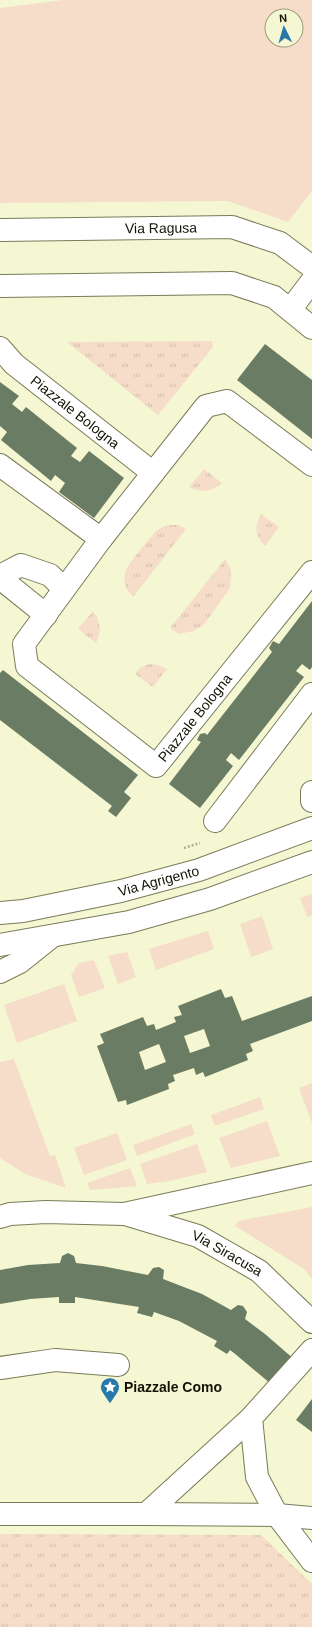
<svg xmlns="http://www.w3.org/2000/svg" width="312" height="1627" font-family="Arial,sans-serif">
  <defs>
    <pattern id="grass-tufts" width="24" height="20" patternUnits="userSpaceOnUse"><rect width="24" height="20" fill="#f6ddca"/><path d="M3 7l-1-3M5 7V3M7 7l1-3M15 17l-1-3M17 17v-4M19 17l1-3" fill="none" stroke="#d2bdac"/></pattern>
  </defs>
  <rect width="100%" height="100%" fill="#f4f7d1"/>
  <path fill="url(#grass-tufts)" d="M212,341L213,347L158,415L67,342Z
    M204,469L222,483C211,492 202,493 189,487Z
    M261,514L279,527L265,546C255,536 254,526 261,514Z
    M167,525H178L186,529L133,597C115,579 129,563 142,548C150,538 155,529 167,525Z
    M225,559L231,570L230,588L203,626L193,631L179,634L170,628Z
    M93,611C101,623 102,629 96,643L78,629Z
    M149,664L158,665L167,669L153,687L135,674L140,668Z
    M0,1534L261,1535L312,1584V1627H0Z"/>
  <path fill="#f6ddca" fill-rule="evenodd" d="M63,0H312V191L288,222L228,201L0,203V8ZM272,16H296V40H272Z
    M312,894V915L307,917L300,898Z
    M262,916L273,949L251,957L240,924Z
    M208,931L214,949L156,970L149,949Z
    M127,952L136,977L118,984L108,956Z
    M94,960L105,988L79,997L71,975L79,963Z
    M64,984L77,1021L17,1043L4,1005Z
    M14,1059L50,1156L55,1155L66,1188L25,1174L0,1158V1062Z
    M312,1083V1123L299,1088Z
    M260,1097L264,1109L215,1126L211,1115Z
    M267,1121L280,1156L231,1168L219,1138Z
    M191,1124L195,1134L137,1156L133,1145Z
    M117,1133L127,1160L84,1175L74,1148Z
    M197,1144L207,1172L169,1181L147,1184L140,1164Z
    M130,1168L137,1186L90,1190L87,1183Z
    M312,1207V1279L304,1269L235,1226L238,1221Z"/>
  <path fill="#6a7c63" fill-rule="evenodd" d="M265,344L312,380V439L237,380Z
    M0,382L19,396L12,404L22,412L26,407L77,448L71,456L80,462L89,451L124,478L94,518L59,492L65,483L55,475L51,481L1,440L7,432L0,426Z
    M312,601V667L310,670L302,664L296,671L304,677L239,760L231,753L226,760L233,766L200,808L169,784L201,742L197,740L200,734L205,733L207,735L272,652L269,648L273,641L279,644Z
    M3,670L138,775L124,792L131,798L116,817L108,811L112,806L0,720V673Z
    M221,989L225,998L232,996L242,1021L312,996V1021L250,1044L253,1051L246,1054L248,1060L205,1077L203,1072L196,1075L194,1068L173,1075L175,1081L168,1084L169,1089L127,1105L126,1100L118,1102L97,1046L104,1043L100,1034L143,1017L147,1026L154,1024L156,1030L176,1022L174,1017L182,1015L178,1006ZM204,1029L210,1046L190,1053L184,1036ZM159,1044L166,1062L145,1070L139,1052Z
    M68,1253L74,1256L76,1263L102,1266L148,1275L153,1268L159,1267L164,1270L163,1279L202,1294L231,1310L238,1305L243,1306L247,1312L245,1319L265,1334L295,1360L271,1384L234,1353L230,1350L227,1354L214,1346L217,1341L179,1321L154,1312L152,1317L137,1313L139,1307L75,1297V1303H59V1297L30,1299L0,1304V1270L28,1265L60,1263L62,1256Z
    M312,1399V1432L296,1420Z"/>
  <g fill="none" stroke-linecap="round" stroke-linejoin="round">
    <defs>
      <g id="minor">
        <path id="s1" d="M0,230L232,227L280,243L312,267"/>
        <path d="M0,286L232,283L274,297L312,328"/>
        <path d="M290,310L312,281"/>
        <path id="s2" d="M0,348L14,364L153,473"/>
        <path d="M0,465L101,539"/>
        <path id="s3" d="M312,465L227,401L206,406L101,539L24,644L27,666L156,766L312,572"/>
        <path d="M0,576L21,565L50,575L64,589"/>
        <path d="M0,578L46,615"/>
        <path d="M312,792V801"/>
        <path d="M215,821L312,694"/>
        <path id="s4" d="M0,913L23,911L121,891L199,870L312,828"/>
        <path d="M0,945L129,922L210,899L312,862"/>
        <path d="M0,972L20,962L50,938"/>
        <path id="s5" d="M125,1214L198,1236L259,1271L312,1322"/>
        <path d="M0,1217L10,1214L46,1212L124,1214L312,1173"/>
        <path d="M0,1368L55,1360L118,1365"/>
        <path d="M251,1418L257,1477L277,1515L312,1561"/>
        <path d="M0,1514H146L251,1418L312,1350"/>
        <path d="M146,1514L277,1515L312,1518"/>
      </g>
    </defs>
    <use href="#minor" stroke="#797b59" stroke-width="24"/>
    <path stroke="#acaf91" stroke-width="2.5" stroke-dasharray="2 2" stroke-linecap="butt" d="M184,848L200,843"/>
    <use href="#minor" stroke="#fff" stroke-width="22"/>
  </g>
  <defs>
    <symbol id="sight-pin" viewBox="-11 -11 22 30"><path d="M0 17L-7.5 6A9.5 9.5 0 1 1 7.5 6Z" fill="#2679aa" stroke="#f4f7d1"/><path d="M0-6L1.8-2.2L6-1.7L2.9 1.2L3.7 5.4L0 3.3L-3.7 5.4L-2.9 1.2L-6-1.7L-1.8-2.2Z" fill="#fff"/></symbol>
  </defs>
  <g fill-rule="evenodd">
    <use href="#sight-pin" x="99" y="1376" width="22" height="30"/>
  </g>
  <g text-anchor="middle" stroke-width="3.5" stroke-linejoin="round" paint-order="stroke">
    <g font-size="14" fill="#121306" stroke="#f4f7d1">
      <text dy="5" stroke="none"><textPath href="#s1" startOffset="161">Via Ragusa</textPath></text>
      <text dy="5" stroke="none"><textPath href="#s2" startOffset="99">Piazzale Bologna</textPath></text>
      <text dy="5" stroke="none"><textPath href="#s3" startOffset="675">Piazzale Bologna</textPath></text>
      <text dy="5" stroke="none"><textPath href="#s4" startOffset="162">Via Agrigento</textPath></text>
      <text dy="5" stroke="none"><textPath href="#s5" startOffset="110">Via Siracusa</textPath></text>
    </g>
    <g font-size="14" font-weight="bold" fill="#121306" stroke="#f4f7d1" text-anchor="start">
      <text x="124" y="1392">Piazzale Como</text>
    </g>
  </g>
  <g transform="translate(284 28) rotate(355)"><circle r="19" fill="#f4f7d1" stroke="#9a9c80"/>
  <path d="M0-3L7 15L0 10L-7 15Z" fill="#2679aa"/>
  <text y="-6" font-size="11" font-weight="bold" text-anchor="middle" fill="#121306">N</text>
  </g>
</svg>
